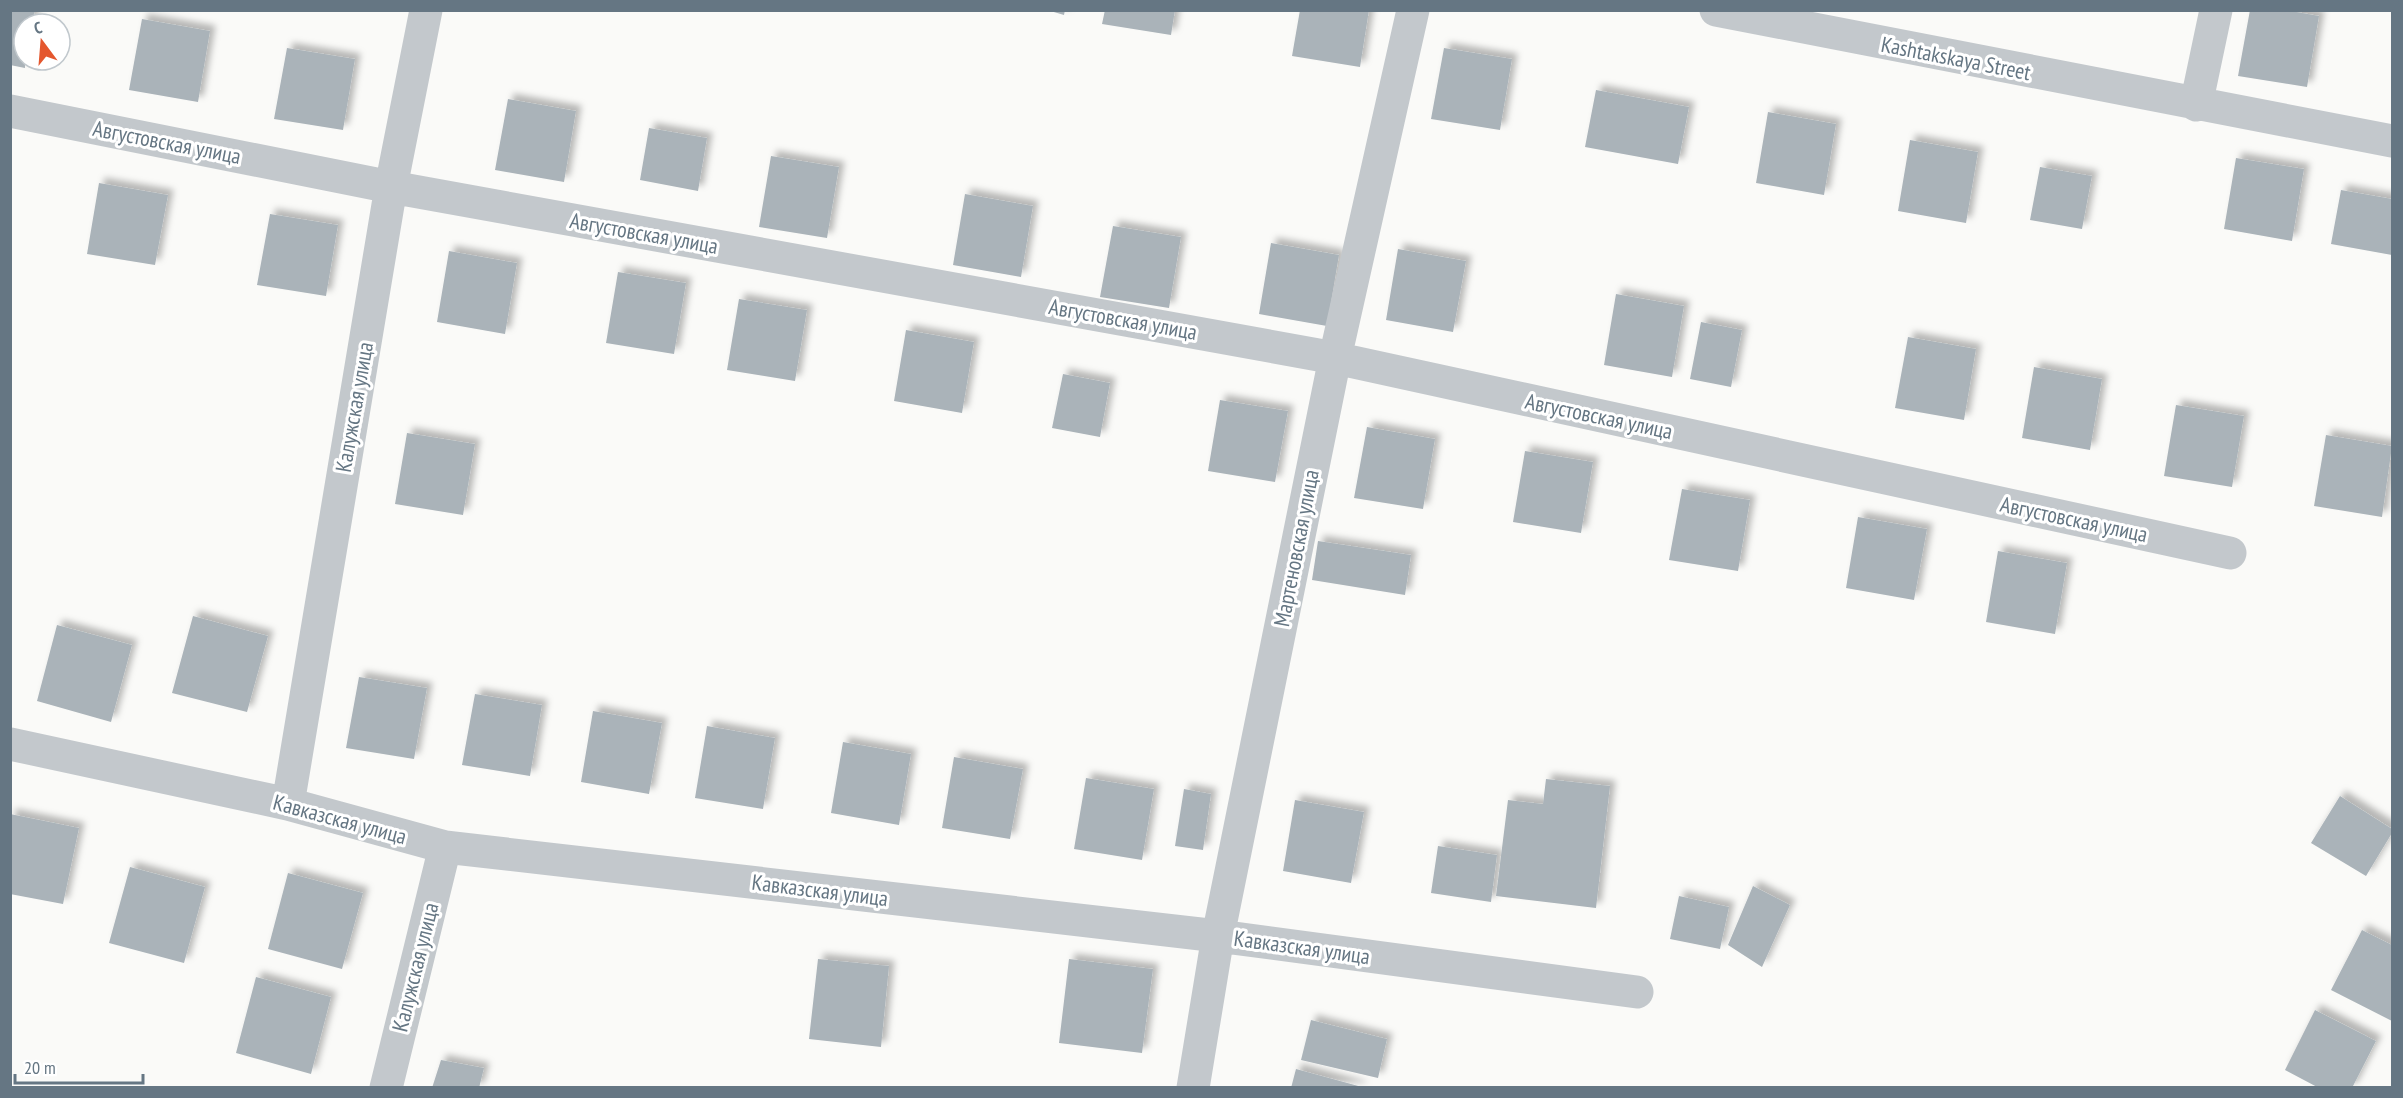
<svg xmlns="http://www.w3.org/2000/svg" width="2403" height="1098" font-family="'PT Sans Narrow',sans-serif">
  <defs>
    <filter id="shadow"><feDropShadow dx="5.5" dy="-5.5" stdDeviation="3" flood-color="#0004"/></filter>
  </defs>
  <rect width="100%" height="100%" fill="#fafaf8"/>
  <path fill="#aab3b9" filter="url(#shadow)" d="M10,10H35L32,24H24L25,68L10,65Z
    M1047,10H1065L1064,15Z
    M1105,10H1175L1171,35L1102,24Z
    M1300,10H1369L1360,67L1292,56Z
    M2250,10H2285L2319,16L2307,87L2238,76Z
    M142,19L210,31L198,102L129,90Z
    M287,48L355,59L343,130L274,119Z
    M1444,48L1512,59L1500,130L1431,119Z
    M1596,90L1689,107L1678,164L1585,147Z
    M508,99L576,111L564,182L495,170Z
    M1768,112L1836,124L1824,195L1756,183Z
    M649,128L707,138L698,191L640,180Z
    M1910,140L1978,152L1966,223L1898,211Z
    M771,156L839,167L827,238L759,227Z
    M2236,158L2304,169L2292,241L2224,229Z
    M2040,167L2092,176L2082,229L2030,220Z
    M99,183L168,195L155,265L87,254Z
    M2341,190L2392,199V255L2331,244Z
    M965,194L1033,206L1021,277L953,265Z
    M270,214L338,225L326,296L257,285Z
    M1113,226L1181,237L1169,308L1100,297Z
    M1271,243L1339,255L1327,326L1259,314Z
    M1398,249L1466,261L1453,332L1386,320Z
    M449,251L517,263L505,334L437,322Z
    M618,272L686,283L674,354L606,343Z
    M1616,294L1684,306L1672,377L1604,365Z
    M739,299L807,310L795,381L727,370Z
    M1701,322L1742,330L1731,387L1690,379Z
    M906,330L974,342L962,413L894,401Z
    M1908,337L1976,349L1964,420L1895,408Z
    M2034,367L2102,379L2090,450L2022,438Z
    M1063,374L1110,383L1100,437L1052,428Z
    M1220,400L1288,411L1275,482L1208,471Z
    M2176,405L2244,416L2232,487L2164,476Z
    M1367,427L1435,439L1423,509L1354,498Z
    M407,433L475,444L463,515L395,504Z
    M2326,435L2392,446L2382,517L2314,506Z
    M1525,451L1593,462L1581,533L1513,522Z
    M1682,489L1750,500L1738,571L1669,560Z
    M1858,517L1927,529L1914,600L1846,588Z
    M1318,541L1411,555L1405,595L1312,580Z
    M1998,551L2067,563L2055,634L1986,622Z
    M193,616L268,636L247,712L172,693Z
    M57,625L132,645L111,722L37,701Z
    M359,677L427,688L414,759L346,748Z
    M475,694L542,705L530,776L462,765Z
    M593,711L662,723L649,794L581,782Z
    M707,726L775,738L763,809L695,798Z
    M843,742L911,754L899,825L831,813Z
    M954,757L1023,769L1010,839L942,828Z
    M1086,778L1154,789L1142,860L1074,849Z
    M1546,779L1610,786L1596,908L1496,896L1508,800L1543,804Z
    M1184,789L1211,794L1203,850L1175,846Z
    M2340,796L2392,829V833L2366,876L2311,843Z
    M1295,800L1364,812L1351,883L1283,871Z
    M10,814L79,828L63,904L10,894Z
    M1438,846L1497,855L1491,902L1431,893Z
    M130,867L205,887L184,963L109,943Z
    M288,873L363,893L342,969L268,949Z
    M1753,886L1790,905L1762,967L1728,945Z
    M1679,896L1729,907L1720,949L1670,939Z
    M2362,930L2392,945V1021L2331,990Z
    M818,959L889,966L881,1047L809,1039Z
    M1069,959L1153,969L1142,1053L1059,1043Z
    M256,977L331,997L311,1074L236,1053Z
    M2315,1010L2376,1041L2352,1088H2319L2285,1070Z
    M1311,1020L1387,1039L1378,1078L1301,1060Z
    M441,1060L484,1068L479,1088H432Z
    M1296,1069L1362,1087L1361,1088H1291Z"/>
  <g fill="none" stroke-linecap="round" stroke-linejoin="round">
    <path stroke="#c3c8cc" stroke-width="33" d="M1716,10L2392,141
      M2196,105L2216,10
      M10,111L391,187L1335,358L2230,553
      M10,744L288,804L445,847L1218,936L1637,992
      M288,804L391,187L426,10
      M386,1088L445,847
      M1193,1088L1218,936L1335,358L1413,10"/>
  </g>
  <g text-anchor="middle" stroke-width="6" stroke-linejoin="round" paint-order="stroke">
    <g font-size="22" fill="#657683" stroke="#fff">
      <text transform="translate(1956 58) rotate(11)" y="8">Kashtakskaya Street</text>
      <text transform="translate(167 142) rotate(11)" y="8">Августовская улица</text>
      <text transform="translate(644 233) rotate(10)" y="8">Августовская улица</text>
      <text transform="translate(1123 319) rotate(10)" y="8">Августовская улица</text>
      <text transform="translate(354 407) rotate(-80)" y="8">Калужская улица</text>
      <text transform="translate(1599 416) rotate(12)" y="8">Августовская улица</text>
      <text transform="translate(2074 519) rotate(12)" y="8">Августовская улица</text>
      <text transform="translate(1296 548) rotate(-79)" y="8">Мартеновская улица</text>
      <text transform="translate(340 819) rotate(15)" y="8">Кавказская улица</text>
      <text transform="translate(820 890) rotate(7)" y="8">Кавказская улица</text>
      <text transform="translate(1302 947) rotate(8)" y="8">Кавказская улица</text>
      <text transform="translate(415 967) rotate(-76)" y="8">Калужская улица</text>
    </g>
  </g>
  <rect width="2403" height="1098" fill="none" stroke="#657683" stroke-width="24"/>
  <g transform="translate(42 42) rotate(344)"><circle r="28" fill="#ffffff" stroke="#c1c8cd" stroke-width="1.5"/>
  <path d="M0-4.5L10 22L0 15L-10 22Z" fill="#e4572e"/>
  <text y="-9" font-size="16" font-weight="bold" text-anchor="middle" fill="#657683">С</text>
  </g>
  <path d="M15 1074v9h128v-9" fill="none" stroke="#657683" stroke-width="3"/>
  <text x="24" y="1074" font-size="18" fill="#657683" stroke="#ffffff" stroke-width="4.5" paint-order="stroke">20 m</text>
</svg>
